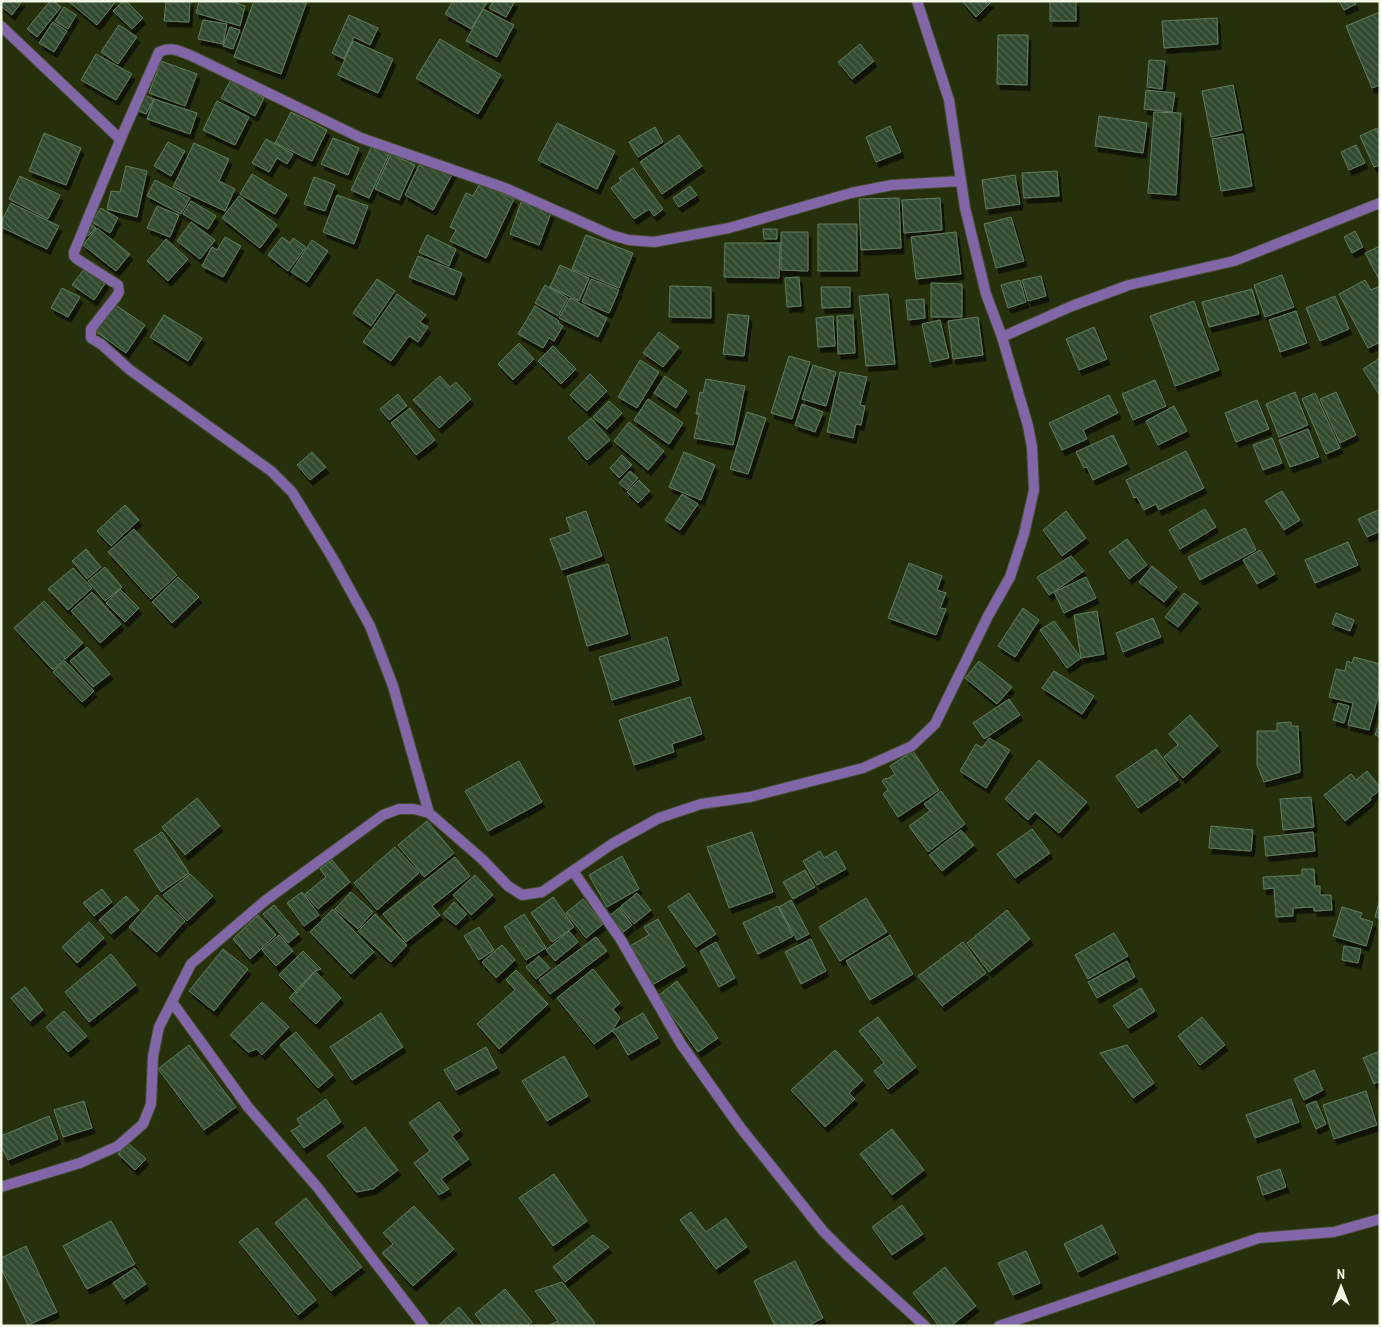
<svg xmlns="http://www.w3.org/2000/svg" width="1381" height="1327" font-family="'Archivo Narrow',sans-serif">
  <defs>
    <pattern id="building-back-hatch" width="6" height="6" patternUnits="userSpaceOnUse" patternTransform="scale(1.25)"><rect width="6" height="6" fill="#314b2f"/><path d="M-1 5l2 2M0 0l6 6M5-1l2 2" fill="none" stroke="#4f664d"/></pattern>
    <filter id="shadow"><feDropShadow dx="3" dy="5.5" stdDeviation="0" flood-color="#0009"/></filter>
  </defs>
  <rect width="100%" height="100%" fill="#27300c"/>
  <path fill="url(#building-back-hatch)" stroke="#617d5e" filter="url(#shadow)" d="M1,1H22L12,15L1,6Z
    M50,1H54L61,7L37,37L27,29Z
    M68,1H116L97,25Z
    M123,1H126L143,18L132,29L113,11Z
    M166,1H190L189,22L164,21Z
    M199,1H230L245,6L240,26L196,13Z
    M254,1H307L281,74L234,57Z
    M453,1H488L471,29L445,14Z
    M494,1H515L506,17L489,8Z
    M962,1H992L976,17Z
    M1050,1H1076V21H1050Z
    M1339,1H1354L1356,4L1344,10Z
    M64,7L76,15L68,29L55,21Z
    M483,9L514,25L497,57L466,41Z
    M1380,12V85L1372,88L1346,26Z
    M349,15L378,28L370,45L354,37L344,59L332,53Z
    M1217,18L1218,44L1164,48L1162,21Z
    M203,20L227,24L223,44L198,39Z
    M53,22L67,31L54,52L39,43Z
    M119,25L137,37L118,64L101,52Z
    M230,27L240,30L233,49L223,46Z
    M998,35H1028L1027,85L997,84Z
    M440,39L501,75L478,114L416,78Z
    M353,41L393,59L378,93L338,75Z
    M860,44L874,61L852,79L838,62Z
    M96,54L132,74L116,100L81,80Z
    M1149,60L1165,61L1162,89L1147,87Z
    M161,61L197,74L185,106L149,93Z
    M231,80L264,98L255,116L221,98Z
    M1233,85L1242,130L1211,137L1202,91Z
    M1146,90L1175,93L1172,112L1144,109Z
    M144,95L154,99L146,114L136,110Z
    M154,99L197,113L190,134L147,119Z
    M217,101L249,117L235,145L203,130Z
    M291,112L327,130L312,161L275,143Z
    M1154,112L1181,113L1176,195L1148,193Z
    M1099,116L1147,123L1143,153L1095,146Z
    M557,123L615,151L597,189L538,160Z
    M890,126L901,152L876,162L866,137Z
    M655,127L663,142L638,157L629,142Z
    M1377,128L1380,135V165L1374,167L1360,136Z
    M44,133L81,148L66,185L29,171Z
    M1243,134L1252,186L1221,191L1212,139Z
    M679,135L702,166L662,194L640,162Z
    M333,138L359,148L348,175L321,164Z
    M266,139L293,154L287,164L277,158L269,172L252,163Z
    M168,142L185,151L171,176L154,166Z
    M194,143L229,159L219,181L235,189L225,211L173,187Z
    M373,144L390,152L369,198L351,190Z
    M1356,145L1365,163L1349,170L1341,152Z
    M391,154L415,165L399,200L375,189Z
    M421,161L454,171L433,210L405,195Z
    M126,166L147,171L137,217L107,209L111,191L120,192Z
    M633,168L663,209L654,216L649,209L634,219L611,188L621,181L619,178Z
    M1057,171L1059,196L1024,198L1022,173Z
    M252,174L287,195L275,214L240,194Z
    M1015,175L1020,204L986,209L982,180Z
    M20,176L60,195L48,219L9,199Z
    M314,177L335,185L325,211L304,204Z
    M155,180L190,198L181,214L147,196Z
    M480,183L514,199L486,258L450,241L456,230L450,227L466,193L473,196Z
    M690,186L697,195L679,207L673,198Z
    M337,195L368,206L354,244L323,232Z
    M239,196L277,225L260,248L222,218Z
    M899,198L901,248L861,250L859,199Z
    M940,198L942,230L904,233L902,200Z
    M191,201L216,216L208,229L183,214Z
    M521,202L551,213L539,245L510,234Z
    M11,203L59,226L47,249L1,227V222Z
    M157,206L179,215L170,237L147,228Z
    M101,208L118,218L110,233L92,222Z
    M1011,217L1024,261L996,268L984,224Z
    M191,222L215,240L200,259L177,241Z
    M90,223L96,228L88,236L82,231Z
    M818,224H857V271H818Z
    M97,228L130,254L116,271L83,245Z
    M763,229H777V239H764Z
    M1355,231L1363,247L1352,253L1344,237Z
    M781,232H808V271L781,270Z
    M956,232L961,274L916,279L911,237Z
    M427,235L456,249L449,266L419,252Z
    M586,235L633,253L619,288L572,269Z
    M225,237L241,246L223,277L202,266L212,247L217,250Z
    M282,237L290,243L293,238L306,247L288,271L268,255Z
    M166,239L188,259L168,281L147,261Z
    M312,240L328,251L307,282L291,272Z
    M725,243H780L779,278L724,277Z
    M1380,246V281L1365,253Z
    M418,256L462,273L454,295L409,277Z
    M560,265L589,278L579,301L550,287Z
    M85,268L106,282L94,300L72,285Z
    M1282,275L1294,307L1265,317L1254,285Z
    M1041,276L1046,296L1028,301L1022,280Z
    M799,277L801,306L787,307L785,278Z
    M377,279L395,291L371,326L353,313Z
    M591,279L619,290L609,313L582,302Z
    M1020,280L1026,302L1008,308L1001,285Z
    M1365,280L1371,290L1380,286V342L1368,348L1339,294Z
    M931,283L962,284V317H931Z
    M545,285L568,298L558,316L535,303Z
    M670,286L711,287V318L669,317Z
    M821,287H850V307L822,308Z
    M62,288L80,297L68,317L51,308Z
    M1252,289L1259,314L1209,327L1202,302Z
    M397,294L426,315L420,322L428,327L418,342L409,336L391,361L363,342Z
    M888,294L895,364L866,366L859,296Z
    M1335,296L1349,329L1320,341L1306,308Z
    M570,298L607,318L598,337L559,318Z
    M924,299L925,318L908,320L906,300Z
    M1194,301L1219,370L1175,386L1150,316Z
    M114,304L145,325L126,353L95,331Z
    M535,306L559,321L558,323L563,326L554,341L549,338L543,348L518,334Z
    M1296,311L1307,343L1280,352L1269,320Z
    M728,314L749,316L744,356L723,354Z
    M164,315L202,338L188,361L150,337Z
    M853,315L855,353L838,354L837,316Z
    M833,316L835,346L818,347L816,318Z
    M978,317L983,355L953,359L948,321Z
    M940,320L949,358L930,362L922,324Z
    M1094,327L1107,359L1079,370L1066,339Z
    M659,332L679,347L663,367L643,353Z
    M519,343L534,359L513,380L498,364Z
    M553,346L576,369L561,384L538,361Z
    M789,356L810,362L792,419L771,413Z
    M1380,358V396L1363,369Z
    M640,360L659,372L637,408L618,397Z
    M813,365L836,372L826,406L802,399Z
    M840,372L867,377L860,405L865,406L861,425L856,424L853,438L827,432Z
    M590,374L607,391L587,411L570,395Z
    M440,376L450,387L456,382L471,399L439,428L413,400Z
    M665,376L687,391L676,408L654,393Z
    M706,379L745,386L733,445L694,438L699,414H696L700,392L703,393Z
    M1155,380L1166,406L1133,420L1122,394Z
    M1295,392L1308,425L1279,437L1266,404Z
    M1336,392L1356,435L1340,443L1320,399Z
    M1315,393L1340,448L1326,454L1302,399Z
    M398,394L407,406L389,420L380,409Z
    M1109,395L1118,413L1083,430L1087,439L1062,450L1049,423Z
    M648,399L683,423L669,444L634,420Z
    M1257,400L1269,429L1236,442L1225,413Z
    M609,401L622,413L607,429L593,417Z
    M802,404L823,412L815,432L795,425Z
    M1174,406L1187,431L1158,445L1146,421Z
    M410,408L435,440L416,455L391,423Z
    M747,412L766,418L748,474L730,469Z
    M591,418L610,440L587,460L568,438Z
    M629,422L664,451L648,470L614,441Z
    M1308,429L1319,457L1290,467L1279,440Z
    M1113,435L1127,464L1093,480L1087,467L1084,468L1076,452Z
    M1272,438L1282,463L1263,470L1253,445Z
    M1186,451L1204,488L1159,510L1156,504L1144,510L1137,497L1134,498L1126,480Z
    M312,452L326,467L310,480L297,465Z
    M684,452L715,465L701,500L669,487Z
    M622,455L632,465L619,478L610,468Z
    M630,471L638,478L627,490L619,483Z
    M639,480L650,491L638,503L627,492Z
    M1282,491L1300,520L1284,530L1265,501Z
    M682,494L698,504L680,530L665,520Z
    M125,505L139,520L111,546L97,531Z
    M1205,509L1216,527L1180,549L1169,530Z
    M1378,510L1380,512V531L1367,537L1358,519Z
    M586,511L602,556L562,570L550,539L571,532L566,518Z
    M1066,511L1086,538L1062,556L1043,530Z
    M1245,528L1256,550L1200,580L1188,557Z
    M134,529L177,575L151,599L108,552Z
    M1127,539L1147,565L1129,579L1109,552Z
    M1348,542L1358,565L1315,583L1305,560Z
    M86,549L101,567L87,579L72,561Z
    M1260,550L1275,574L1257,584L1243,560Z
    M1071,556L1084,571L1049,595L1037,577Z
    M909,563L942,576L937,590L946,593L940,608L946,609L936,635L888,618Z
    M608,564L628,634L587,646L567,576Z
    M1152,566L1177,587L1164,602L1139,582Z
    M105,567L122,587L105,601L88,581Z
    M73,568L92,588L68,610L48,589Z
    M178,577L199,597L172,623L152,602Z
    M1086,577L1096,598L1064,613L1054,592Z
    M120,589L139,608L125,622L106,603Z
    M92,592L121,624L100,643L71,611Z
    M1184,593L1198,603L1178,627L1165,617Z
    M44,601L83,643L53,670L14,628Z
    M1023,608L1039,620L1015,657L998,646Z
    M1097,611L1104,654L1081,658L1074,615Z
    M1336,613L1354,620L1350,631L1332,624Z
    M1153,618L1161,637L1123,652L1116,633Z
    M1054,621L1081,658L1067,668L1040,630Z
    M667,637L679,680L612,700L599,657Z
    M87,647L110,674L93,687L70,661Z
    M1354,657L1380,664V689L1369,730L1348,725L1353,703L1329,697L1336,669L1345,671L1347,661L1352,663Z
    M65,661L94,691L82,702L53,672Z
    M979,661L1012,687L997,704L965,678Z
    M1054,671L1094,696L1082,714L1042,688Z
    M690,697L702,734L672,744L674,752L634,765L619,720Z
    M1009,699L1020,715L984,739L973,723Z
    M1338,703L1349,706L1344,723L1333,720Z
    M1190,715L1218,746L1183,778L1164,757L1178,745L1169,734Z
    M1380,721V737L1375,735Z
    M1291,722V726H1298L1300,772L1264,782L1257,765V731H1277V723Z
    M989,738L1010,750L986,788L960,771L976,744L982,748Z
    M1156,749L1178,780L1138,808L1116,776Z
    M913,751L939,790L898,817L883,794L888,790L882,781L886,778L887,779L895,774L890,766Z
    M1039,760L1087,802L1059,833L1035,812L1028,820L1005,799Z
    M519,761L542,802L488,831L465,791Z
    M1367,771L1380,787V790L1370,798L1371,800L1345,821L1324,795L1351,774L1356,780Z
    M941,791L965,824L928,852L909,826L930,811L924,804Z
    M1311,797L1314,827L1283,830L1280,799Z
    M197,798L220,826L185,855L162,827Z
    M427,821L454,853L424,877L398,845Z
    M1211,826L1253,830L1251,851L1209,848Z
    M1032,829L1050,853L1015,878L997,854Z
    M961,830L974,845L942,871L929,855Z
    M162,832L189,873L161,892L134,850Z
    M752,832L773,892L729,908L707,847Z
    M1313,832L1315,851L1266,856L1264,837Z
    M395,847L419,873L377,910L354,883Z
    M820,851L824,858L836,851L846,869L817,885L803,861Z
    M622,856L639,889L607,907L589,875Z
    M455,857L470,876L432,906L440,915L406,942L383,914Z
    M332,860L350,882L318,909L305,894L326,877L320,869Z
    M1302,869H1314L1315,886H1320V895H1331L1332,910L1314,911V907L1293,908V916L1276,917L1274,888L1264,889L1263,877L1302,875Z
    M805,870L815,887L793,899L783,882Z
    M190,874L213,896L187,921L163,895Z
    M475,875L493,895L471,915L453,895Z
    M102,889L112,902L94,916L83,903Z
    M302,892L319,915L304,926L287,903Z
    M351,892L373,912L358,929L335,909Z
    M637,893L651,910L634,924L620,907Z
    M689,893L716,934L696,947L668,907Z
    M157,895L185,921L157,952L129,927Z
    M126,896L139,910L111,934L99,920Z
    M553,897L574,927L552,942L531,913Z
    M866,898L887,932L840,961L819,927Z
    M583,899L603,924L586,938L566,913Z
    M1380,899V918L1375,917Z
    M791,900L809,934L797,940L779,907Z
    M454,902L467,914L456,925L443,914Z
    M274,905L299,934L288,943L263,914Z
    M778,906L793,936L758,954L743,923Z
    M1342,907L1362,913L1360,918L1373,922L1366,946L1333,936Z
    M619,908L632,925L621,934L607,918Z
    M333,909L374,952L351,974L310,932Z
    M1007,910L1030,939L989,972L967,943Z
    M375,914L407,945L391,962L358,931Z
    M524,914L546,948L526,960L504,927Z
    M258,915L276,935L250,959L233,939Z
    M658,919L685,966L652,985L630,946L649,935L644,927Z
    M89,922L104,938L77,963L62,947Z
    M479,927L494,950L479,960L464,936Z
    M569,931L578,942L555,961L546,950Z
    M1114,933L1128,956L1088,979L1075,955Z
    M279,935L293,951L276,966L262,950Z
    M890,935L913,974L870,1000L846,961Z
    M596,937L607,951L550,994L539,980Z
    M811,939L826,971L801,984L785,952Z
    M716,942L735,978L719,987L700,951Z
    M963,942L986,973L942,1006L918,976Z
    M502,945L515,960L496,978L482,962Z
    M1344,946L1361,949L1358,963L1342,960Z
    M223,949L248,969L214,1011L189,991Z
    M303,951L321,969L315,971L297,993L279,975Z
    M111,954L136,985L89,1022L65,992Z
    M539,956L550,968L536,979L526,967Z
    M1127,961L1135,977L1097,998L1088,982Z
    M593,969L620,1003L613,1009L620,1018L612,1031L594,1044L557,998Z
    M516,970L548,1004L499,1049L477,1024L515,990L506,980Z
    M315,971L341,998L316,1024L289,998Z
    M677,981L718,1038L698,1052L658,996Z
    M25,987L43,1010L30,1021L11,998Z
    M1141,988L1155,1011L1128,1028L1113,1006Z
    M262,1002L289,1027L262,1055L257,1049L248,1052L230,1035Z
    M64,1011L87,1036L68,1052L46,1027Z
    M381,1013L403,1047L352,1080L330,1047Z
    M643,1013L658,1038L628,1055L617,1036L612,1031Z
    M878,1017L916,1067L888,1089L874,1071L884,1063L859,1031Z
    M1202,1017L1225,1045L1200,1065L1178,1036Z
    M296,1032L333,1075L318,1088L280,1045Z
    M189,1045L236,1107L204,1130L158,1069Z
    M1127,1045L1154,1083L1133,1098L1100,1053Z
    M486,1047L497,1068L456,1090L444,1070Z
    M835,1050L863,1080L849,1093L855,1099L825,1127L791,1090Z
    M1380,1051V1081L1374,1084L1363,1058Z
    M564,1056L588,1096L547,1121L522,1081Z
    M1314,1070L1323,1090L1304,1100L1294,1079Z
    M1366,1091L1377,1125L1334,1139L1323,1105Z
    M326,1099L341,1122L304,1148L291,1131L301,1125L297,1119Z
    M1291,1099L1299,1122L1255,1138L1246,1115Z
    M84,1101L92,1128L63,1137L54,1110Z
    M1316,1101L1326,1124L1316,1129L1306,1105Z
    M439,1102L460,1130L452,1136L469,1159L441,1179L449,1189L439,1195L414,1163L430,1151L409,1123Z
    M49,1116L58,1139L8,1160L1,1146V1136Z
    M365,1127L398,1170L373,1189L356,1192L327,1156Z
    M892,1129L924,1170L892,1195L860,1154Z
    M128,1143L146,1159L135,1170L118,1154Z
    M1280,1169L1286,1187L1263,1195L1257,1177Z
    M554,1174L587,1221L553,1246L519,1198Z
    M306,1198L362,1267L331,1291L275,1223Z
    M902,1205L923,1234L892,1255L872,1227Z
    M414,1206L454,1249L413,1286L382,1253L393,1244L383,1233Z
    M691,1212L706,1232L726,1218L747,1247L716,1269L680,1220Z
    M111,1221L135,1264L87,1289L63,1246Z
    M1102,1225L1116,1253L1078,1272L1064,1244Z
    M257,1228L316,1300L298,1315L239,1242Z
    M593,1235L609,1247L565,1282L553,1267Z
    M26,1246L57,1312L28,1325L1,1268V1258Z
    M1026,1251L1040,1283L1013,1295L998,1263Z
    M795,1261L823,1318L807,1326H775L754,1281Z
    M945,1267L976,1306L951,1326H939L913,1293Z
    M135,1268L146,1284L124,1299L113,1283Z
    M562,1282L595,1323L592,1326H548L558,1321L535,1291Z
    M505,1289L532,1322L527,1326H484L475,1314Z
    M459,1307L475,1326H438Z"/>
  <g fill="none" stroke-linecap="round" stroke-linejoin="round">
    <defs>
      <path id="minor" d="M1,26L120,139
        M1002,337L1072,306L1129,285L1234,261L1380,203
        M429,813L393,686L370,626L332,557L292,492L271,471L130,370L101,344L91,338V329L116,297L119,292L118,285L77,259L74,256V252L124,131L159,52C172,46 179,51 192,56L361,138L505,188L611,235L629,240L654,242L729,228L851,193L892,185L961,181
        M573,871L621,940L681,1044L740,1127L823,1231L848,1256L925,1326
        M172,1002L248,1107L318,1188L424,1326
        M1,1187L80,1163L118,1146L143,1124L151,1104L153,1056L159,1027L191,964L266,900L383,815L399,809H414L429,813L482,859L508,886L522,895L542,892L612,844L659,818L701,804L750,797L863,768L912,746L935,724L988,616L1010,577L1024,534L1034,490L1032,447L1028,426L1002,337L986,294L965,208L949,100L917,1
        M999,1326L1259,1238L1334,1232L1380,1219"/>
    </defs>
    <use href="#minor" stroke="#434c2a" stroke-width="12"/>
    <use href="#minor" stroke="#8167a7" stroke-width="10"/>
  </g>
  <rect width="1381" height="1327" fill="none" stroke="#f0f7e2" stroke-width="5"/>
  <g transform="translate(1341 1287)" stroke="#27300c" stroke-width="4" paint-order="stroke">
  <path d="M0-4L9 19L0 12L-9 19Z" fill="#f0f7e2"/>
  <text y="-8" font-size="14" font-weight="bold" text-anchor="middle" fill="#f0f7e2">N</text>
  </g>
</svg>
